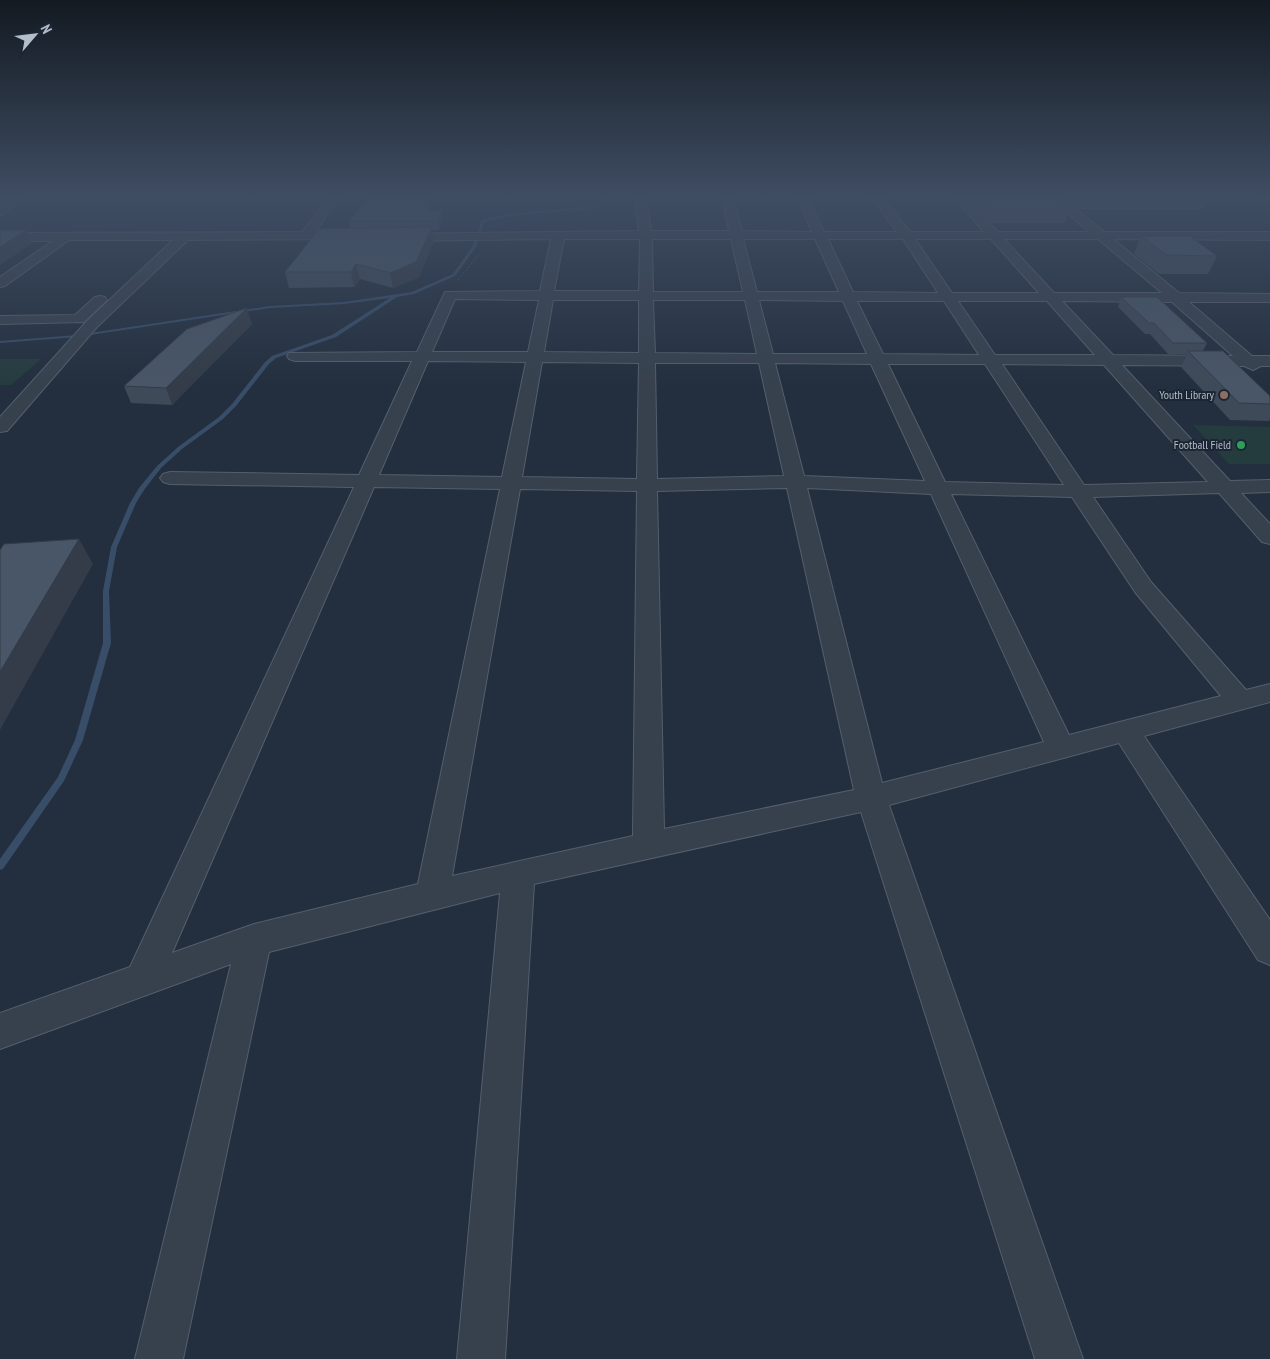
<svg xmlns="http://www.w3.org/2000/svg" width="1270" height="1359" font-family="'PT Sans Narrow',sans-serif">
  <rect width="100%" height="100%" fill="#232f3e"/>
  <path fill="#253c3f" d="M0,359H41L11,385H0Z
    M1193,425L1270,427V464H1229Z"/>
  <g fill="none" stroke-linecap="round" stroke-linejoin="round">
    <path fill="#384d68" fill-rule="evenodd" d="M601,196H603L609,202L597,208L510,216L484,222L476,247L455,276L414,294L397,297L336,337L276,358L269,364L236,406L223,419L182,449L161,468L144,490L136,503L117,547L109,591L111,643L83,740L64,781L3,869L0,870V859L58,777L75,740L103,643V591L111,547L130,503L139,488L157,466L178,447L219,417L232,404L265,362L272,356L332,335L390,298L344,304L270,308L77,337L0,343V341L77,335L270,306L344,302L412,292L453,274L472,247L482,220L510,214L596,206L605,202Z"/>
    <defs>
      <path id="minor" d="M14,196H26L4,214L0,215V207Z
        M330,196H340L315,232H349L355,236L353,239L188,240L97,327L7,431L0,432V417L87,321L173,240H69L5,286L0,287V277L53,241H0V233L302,232Z
        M722,196H732L742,231L812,232L797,196H807L824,232H897L870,196H881L910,232H984L953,196H964L998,232H1089L1048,196H1059L1067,202H1198L1204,205L1198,208H1075L1104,232H1270V240L1113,239L1179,293L1270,294V302H1189L1252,356H1270V366H1261L1253,370L1244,366L1122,365L1230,481L1270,480V492L1241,493L1270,524V544L1262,542L1219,493L1093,497L1151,582L1246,690L1270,684V702L1144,736L1270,920V965L1258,960L1119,743L889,805L1083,1359H1035L861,812L534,884L505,1359H457L500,893L269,952L183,1359H135L231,964L0,1049V1013L130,967L354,487L170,484L163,482L160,478L163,474L170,472L359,475L412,361H295L289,359L287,356L289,353L417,352L445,292L540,291L551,239L398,241L392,237L394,234L639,231L635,202L641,199L647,202L651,231H729ZM564,239H640L639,291H554ZM652,239H731L743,292H653ZM743,239H815L839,292H757ZM828,239H903L938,293L853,292ZM915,239H991L1039,293H952ZM1004,239H1098L1162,293H1054ZM455,299L539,300L528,352H432ZM553,300H639V353L544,352ZM653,300H745L757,354L655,353ZM759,300L843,301L867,354H773ZM857,301H944L979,355L883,354ZM958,301H1047L1095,355H995ZM1062,301L1172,302L1233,356L1113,355ZM428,361L526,362L502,477L379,475ZM542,362L639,363L637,479L522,477ZM655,363H759L784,476L657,479ZM775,363L871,364L925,481L804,476ZM888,364H985L1064,485L945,482ZM1002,364L1104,365L1208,482L1084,485ZM374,487L500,489L418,884L254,924L172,953ZM787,488L854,790L664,829L657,491ZM807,488L931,494L1044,742L882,783ZM520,489L637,491L633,836L452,876ZM951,494L1072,497L1135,592L1221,696L1069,735Z
        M1259,196H1270V202L1260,198Z
        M100,296L105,297L107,300L84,322L0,324V316L75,315L95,297Z"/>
    </defs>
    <use href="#minor" stroke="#555f6c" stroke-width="2"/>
    <path stroke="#43595c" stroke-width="1" stroke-dasharray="2 2" stroke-linecap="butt" d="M458,280L480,253"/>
    <use href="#minor" fill="#37414e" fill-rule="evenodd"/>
  </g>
  <path fill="#3f4a59" d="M371,196H430L429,210L443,219L439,230H432L434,241L419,277L393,288L360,279L354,287L289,288L285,272L350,228L349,221Z
    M966,196H1051L1069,210L1065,223H992Z
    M1141,236L1217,256L1208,274H1159L1134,254Z
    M1121,297L1207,343L1203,351L1270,396V419L1269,421L1230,420L1181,367L1187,354H1168L1150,334H1145L1118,307Z
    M252,324L172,405L131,403L124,386Z"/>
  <path fill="#333c48" d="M428,196H430L431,198L427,219L426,211Z
    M442,210L443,219L439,230L437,221Z
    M432,227L434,241L419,277L393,288L390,273Z
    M26,230L32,243L0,265V247Z
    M356,264L360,279L354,287L351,272Z
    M247,308L252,324L172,405L166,388Z
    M79,539L93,564L0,730V672Z"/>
  <path fill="#495667" stroke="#333c48" d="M371,196H428L426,211L442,210L437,221H349Z
    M982,196H1051L1069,210H996Z
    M432,227L416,262L390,273L356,264L351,272H285L319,229Z
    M0,230H26L0,247Z
    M1141,236H1190L1217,256L1166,255Z
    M1121,297H1157L1207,343H1173L1154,323H1149Z
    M247,308L166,388L124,386L187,329Z
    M1188,351H1223L1270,396V404L1239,403Z
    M79,539L0,672V550L4,544Z"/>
  <linearGradient id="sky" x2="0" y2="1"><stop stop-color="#131a22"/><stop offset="0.51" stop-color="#3f4d63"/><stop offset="1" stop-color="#3f4d63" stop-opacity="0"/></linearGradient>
  <rect width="1270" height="386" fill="url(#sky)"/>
  <circle fill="#8d6e63" stroke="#1c2633" stroke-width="2" cx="1224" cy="395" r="5"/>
  <circle fill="#2e9e5b" stroke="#1c2633" stroke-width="2" cx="1241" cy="445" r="5"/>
  <g text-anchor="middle" stroke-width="4" stroke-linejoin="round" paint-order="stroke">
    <g font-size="12" fill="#b3bcc9" stroke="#1c2633" text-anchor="end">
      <text x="1214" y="399">Youth Library</text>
      <text x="1231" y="449">Football Field</text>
    </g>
  </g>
  <g transform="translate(35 35) rotate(62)" stroke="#1c2633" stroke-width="4" paint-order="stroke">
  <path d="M0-4L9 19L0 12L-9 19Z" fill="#b3bcc9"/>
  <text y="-8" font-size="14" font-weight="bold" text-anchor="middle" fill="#b3bcc9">N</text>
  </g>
</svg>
